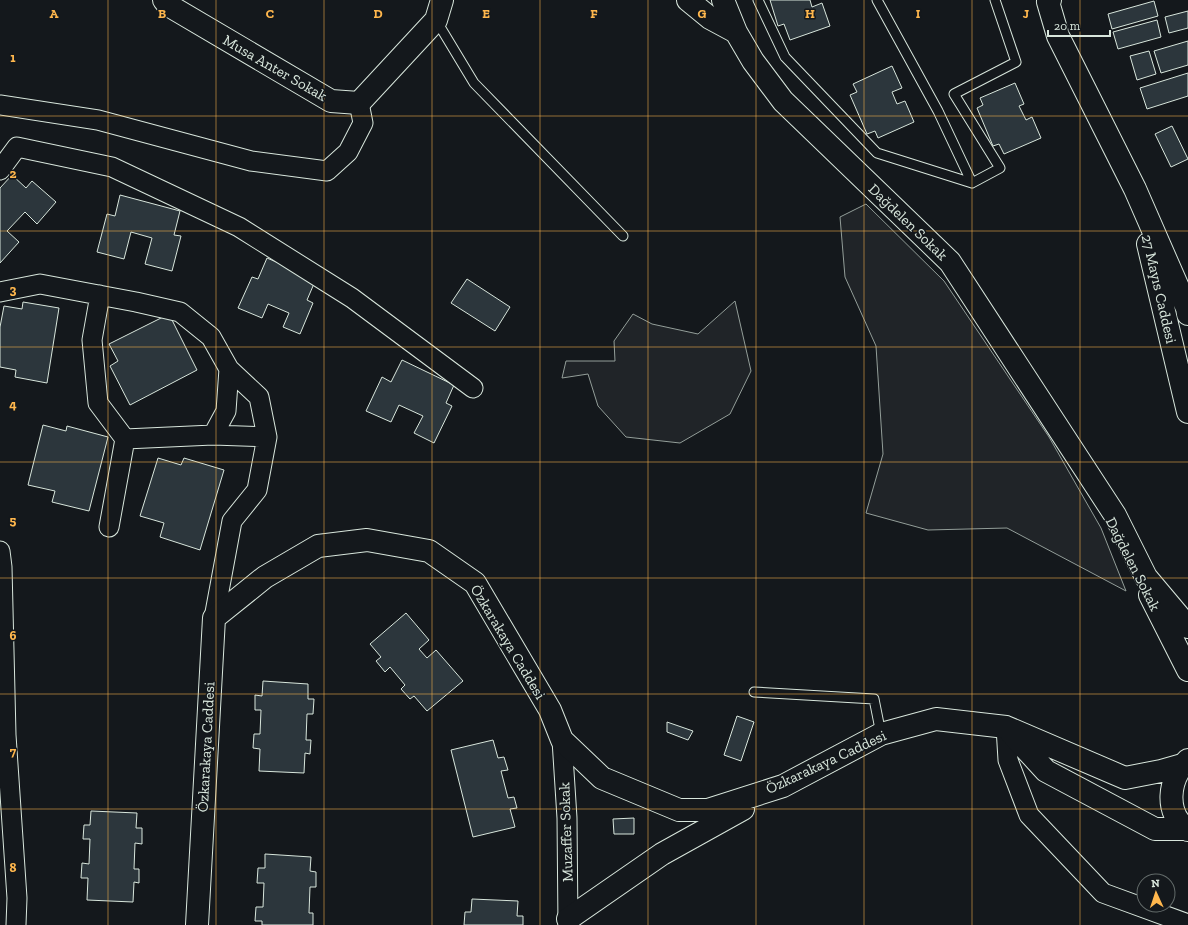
<svg xmlns="http://www.w3.org/2000/svg" width="1188" height="925" font-family="'Zilla Slab',serif">
  <rect width="100%" height="100%" fill="#14181c"/>
  <path fill="#202428" stroke="#939e99" d="M866,204L944,281L1049,437L1101,528L1126,591L1007,528L928,530L866,513L883,454L876,346L845,277L840,217Z
    M735,301L751,371L730,414L680,443L626,437L598,406L588,374L562,378L566,361H615L614,341L633,314L652,324L698,334Z"/>
  <path fill="#2c363c" stroke="#d8e6dc" d="M770,0H810L812,7L822,3L830,26L790,40L784,24L778,26Z
    M1154,1L1158,16L1112,29L1108,14Z
    M1188,11V28L1169,33L1165,17Z
    M1157,20L1161,37L1118,49L1113,32Z
    M1188,41V65L1161,73L1154,51Z
    M1149,51L1156,74L1137,80L1130,56Z
    M892,66L902,88L892,92L897,104L905,101L914,122L878,138L875,131L867,134L850,95L857,92L853,84Z
    M1188,73V96L1147,109L1140,88Z
    M1015,83L1024,104L1019,106L1026,120L1032,117L1041,138L1004,154L999,144L993,146L977,108L983,105L980,98Z
    M1172,126L1188,159L1171,167L1155,134Z
    M12,175L26,188L32,181L56,202L37,224L25,212L7,231L19,242L0,263V188Z
    M120,195L180,211L174,235L181,236L172,271L145,264L152,238L131,232L124,259L97,252L107,214L115,216Z
    M267,258L316,279L307,300L313,303L300,334L283,327L289,313L268,304L262,318L238,308L252,277L258,279Z
    M467,279L510,307L495,331L451,303Z
    M23,302L59,308L47,383L15,377L16,370L0,367V327L4,306L22,309Z
    M169,314L197,370L130,405L110,366L118,361L109,344Z
    M402,360L454,385L446,403L452,406L434,443L414,433L423,416L399,405L391,422L366,411L382,377L391,382Z
    M43,425L66,431L67,426L108,437L89,511L52,502L55,491L28,485Z
    M158,458L181,465L184,458L224,470L200,550L160,537L164,523L140,516Z
    M406,613L429,640L419,649L427,658L436,650L463,681L427,711L414,696L410,699L401,689L405,685L390,667L385,672L376,661L381,657L370,644Z
    M263,681L308,684V699H314L313,714H307L306,740H311L310,754L305,753L304,773L259,771L260,749L253,748L254,734H260L261,710H255V695L262,696Z
    M737,716L754,722L741,761L724,755Z
    M667,722L693,731L688,740L667,732Z
    M493,740L498,758L504,757L508,770L501,771L508,798L514,797L517,808L510,809L515,827L473,837L451,750Z
    M91,811L137,813L136,828H142V844L135,843L134,869H139V883L134,882L133,902L87,900L88,878H81L82,863L89,864L90,839H83L84,825H90Z
    M634,818V834H614L613,819Z
    M265,854L311,857L310,871L316,872V887H310L309,913H313V925H262V921H255L256,907H263L264,883H257L258,868H265Z
    M472,899L518,901L517,916H523V925H464L465,912H471Z"/>
  <g fill="none" stroke-linecap="round" stroke-linejoin="round">
    <defs>
      <path id="service" d="M758,0L785,57L877,153L972,183L1000,168L954,94L1016,62L995,0
        M877,0L938,111L972,183
        M436,20L474,83L623,236
        M754,692L874,699L881,734"/>
      <path id="minor" d="M0,105L98,120L251,161L327,171L348,152L363,123L359,103
        M0,170L17,147L112,167L239,227L352,298L473,388
        M0,292L40,284L136,302L180,312L211,337L229,369L259,397L267,437L257,490L232,521L214,618
        M100,295L92,340L98,403L125,439L213,435L267,437
        M213,435L226,411L229,369
        M109,527L125,439
        M0,551L2,567L6,735L17,898L16,925
        M1006,727L1008,760L1029,815L1103,893L1188,924
        M562,740L567,818L568,925"/>
      <path id="tertiary" d="M164,0L168,5L331,101L359,103L436,20L442,0
        M688,0L710,18L736,32
        M723,0L736,32L753,61L783,101L950,262L1115,515L1146,577L1188,627
        M1050,0L1048,2L1058,36L1135,189L1187,308L1188,314
        M1148,244L1188,412
        M1150,595L1188,670
        M1011,733L1046,771L1155,829H1185
        M1188,760C1168,778 1164,814 1188,830
        M568,919L662,854L743,809
        M197,925L214,618L265,577L318,546L367,540L429,551L475,583L550,710L562,740L602,778L679,810H708L783,786L881,734L936,719L1006,727L1125,778L1161,771L1182,765"/>
    </defs>
    <use href="#service" stroke="#d8e6dc" stroke-width="11"/>
    <use href="#minor" stroke="#d8e6dc" stroke-width="21"/>
    <use href="#tertiary" stroke="#d8e6dc" stroke-width="24"/>
    <use href="#service" stroke="#14181c" stroke-width="9"/>
    <use href="#minor" stroke="#14181c" stroke-width="19"/>
    <use href="#tertiary" stroke="#14181c" stroke-width="22"/>
  </g>
  <path fill="none" stroke="#ffb74d" stroke-width="1" stroke-opacity="0.55" d="M108,0V925M216,0V925M324,0V925M432,0V925M540,0V925M648,0V925M756,0V925M864,0V925M972,0V925M1080,0V925M0,116H1188M0,231H1188M0,347H1188M0,462H1188M0,578H1188M0,694H1188M0,809H1188"/>
  <g text-anchor="middle" stroke-width="3" stroke-linejoin="round" paint-order="stroke">
    <g font-size="15" fill="#d8e6dc" stroke="#14181c">
      <text transform="translate(275 68) rotate(30)" y="5">Musa Anter Sokak</text>
      <text transform="translate(908 222) rotate(44)" y="5">Dağdelen Sokak</text>
      <text transform="translate(1159 289) rotate(77)" y="5">27 Mayıs Caddesi</text>
      <text transform="translate(1133 564) rotate(63)" y="5">Dağdelen Sokak</text>
      <text transform="translate(508 642) rotate(59)" y="5">Özkarakaya Caddesi</text>
      <text transform="translate(206 747) rotate(-87)" y="5">Özkarakaya Caddesi</text>
      <text transform="translate(826 762) rotate(-25)" y="5">Özkarakaya Caddesi</text>
      <text transform="translate(566 832) rotate(-92)" y="5">Muzaffer Sokak</text>
    </g>
  </g>
  <g font-size="13" text-anchor="middle" font-weight="bold" fill="#ffb74d" stroke="#14181c" stroke-width="3" stroke-linejoin="round" paint-order="stroke">
    <text x="54" y="18">A</text>
    <text x="162" y="18">B</text>
    <text x="270" y="18">C</text>
    <text x="378" y="18">D</text>
    <text x="486" y="18">E</text>
    <text x="594" y="18">F</text>
    <text x="702" y="18">G</text>
    <text x="810" y="18">H</text>
    <text x="918" y="18">I</text>
    <text x="1026" y="18">J</text>
    <text x="13" y="62">1</text>
    <text x="13" y="178">2</text>
    <text x="13" y="294">3</text>
    <text x="13" y="409">4</text>
    <text x="13" y="525">5</text>
    <text x="13" y="640">6</text>
    <text x="13" y="756">7</text>
    <text x="13" y="872">8</text>
  </g>
  <g transform="translate(1156 893) rotate(357)"><circle r="19" fill="#14181c" stroke="#626a69"/>
  <path d="M0-3L7 15L0 10L-7 15Z" fill="#ffb74d"/>
  <text y="-6" font-size="11" font-weight="bold" text-anchor="middle" fill="#d8e6dc">N</text>
  </g>
  <path d="M1048 30v6h62v-6" fill="none" stroke="#d8e6dc" stroke-width="2"/>
  <text x="1054" y="30" font-size="12" fill="#d8e6dc" stroke="#14181c" stroke-width="3" paint-order="stroke">20 m</text>
</svg>
